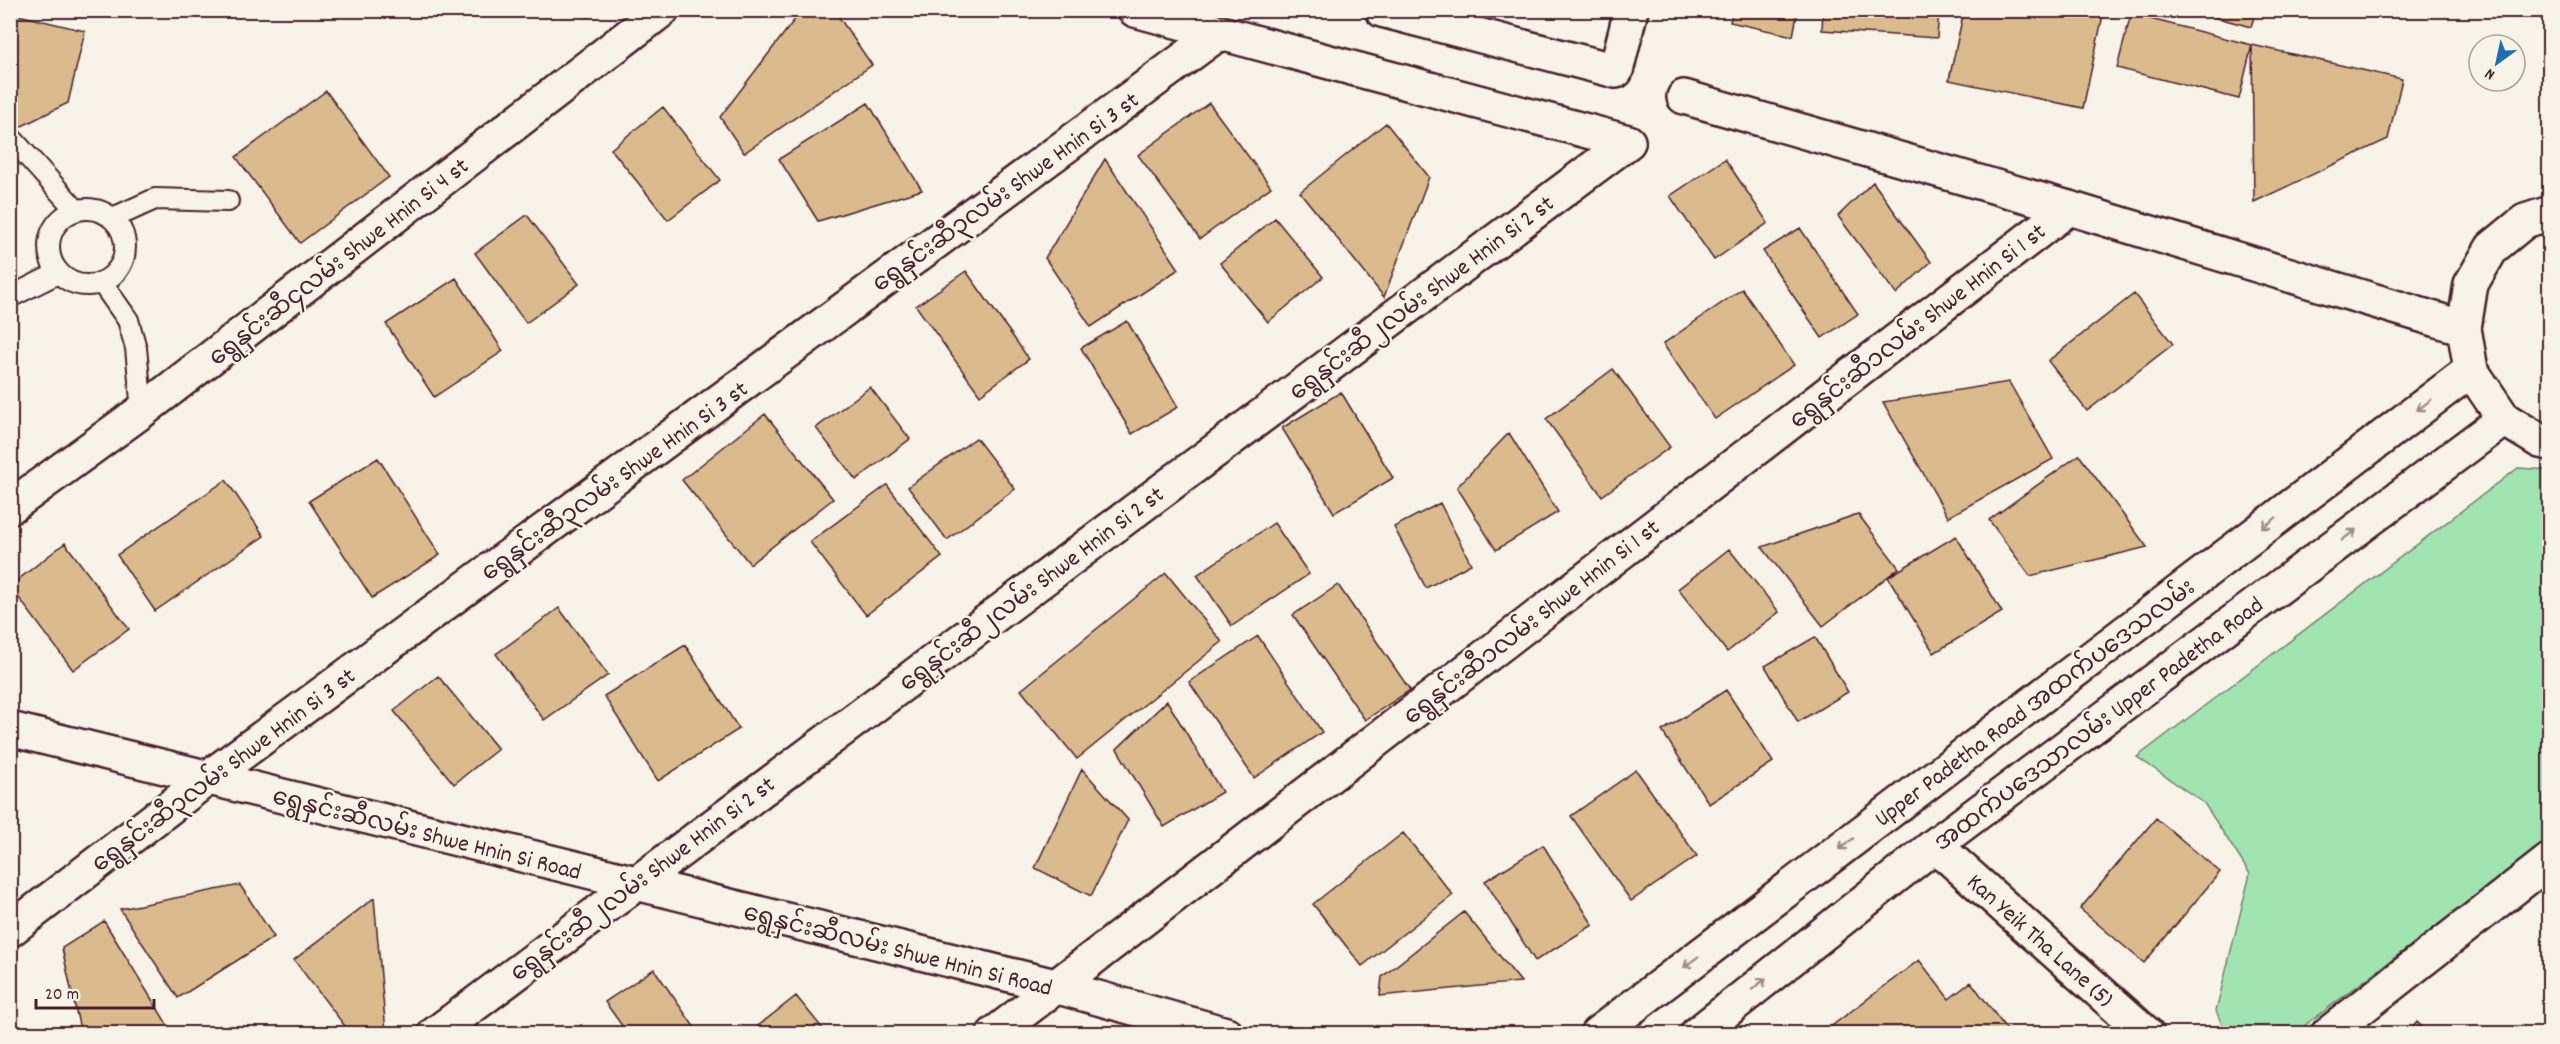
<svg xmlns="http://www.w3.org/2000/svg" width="2560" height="1044" font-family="Dekko,'Noto Sans Myanmar',sans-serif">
  <rect width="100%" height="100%" fill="#f7f3e8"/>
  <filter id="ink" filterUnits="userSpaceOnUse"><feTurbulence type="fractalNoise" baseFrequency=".0167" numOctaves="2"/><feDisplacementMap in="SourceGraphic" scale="12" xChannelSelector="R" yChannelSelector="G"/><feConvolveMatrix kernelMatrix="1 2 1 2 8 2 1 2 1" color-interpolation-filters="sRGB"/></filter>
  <g filter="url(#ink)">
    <path fill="#a0e5b1" stroke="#75826e" stroke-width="1.5" d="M2518,468L2549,470V841L2295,1033H2226L2216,1011L2250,874L2204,803L2137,757Z"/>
    <path fill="#dabb8e" stroke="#4a1f2b" stroke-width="1.5" d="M573,10H594L588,17Z
      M802,10H834L872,65L744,153L720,117Z
      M1733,10H1798L1793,36L1730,22Z
      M1823,10H1939L1937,38L1822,30Z
      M1964,10H2083L2103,15L2083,108L1949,80Z
      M2189,10H2256L2251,27Z
      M10,13L85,31L68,103L10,132Z
      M2131,14L2252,45L2239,99L2117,68Z
      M2252,45L2402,79L2388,139L2254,202Z
      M326,91L389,177L300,243L236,157Z
      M868,103L922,190L818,221L779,159Z
      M1209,103L1271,187L1200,239L1138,155Z
      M663,107L720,180L668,220L611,149Z
      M1386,123L1429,177L1384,297L1300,192Z
      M1105,159L1179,269L1091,327L1045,258Z
      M1725,159L1768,223L1714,260L1670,196Z
      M1873,182L1931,262L1896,294L1838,216Z
      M527,215L579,284L526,323L475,253Z
      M1275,218L1323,277L1268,322L1220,263Z
      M1800,228L1858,314L1822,338L1763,251Z
      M966,271L1029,359L980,395L916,306Z
      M456,278L503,351L434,397L386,324Z
      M1742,289L1794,365L1715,419L1663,344Z
      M2134,294L2173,344L2087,411L2048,361Z
      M1127,321L1178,407L1132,434L1081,348Z
      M1613,369L1670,447L1602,496L1546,419Z
      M2009,382L2053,459L1948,517L1883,402Z
      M870,387L910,439L856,480L816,428Z
      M1341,392L1393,478L1334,513L1282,428Z
      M765,414L833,499L750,564L682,480Z
      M1509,433L1558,512L1496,550L1457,487Z
      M976,438L1015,489L947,540L908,487Z
      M2079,455L2147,547L2030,576L1989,520Z
      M378,458L440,555L372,598L309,501Z
      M226,480L264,536L155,611L117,555Z
      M887,485L942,557L866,615L810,542Z
      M1440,503L1471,564L1426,588L1394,527Z
      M1858,514L1899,568L1823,626L1762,547Z
      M1274,523L1309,574L1232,626L1197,575Z
      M1956,536L2002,612L1934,653L1888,577Z
      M65,543L129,629L73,670L10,586Z
      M1729,549L1779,612L1727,652L1678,589Z
      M1166,573L1222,642L1077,759L1021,690Z
      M1338,585L1410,690L1365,720L1293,615Z
      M559,608L608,675L544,720L496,654Z
      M1258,636L1322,732L1254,778L1189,682Z
      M1815,637L1848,692L1798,722L1765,666Z
      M685,645L739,729L658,781L604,696Z
      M438,676L498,749L454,784L394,711Z
      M1726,690L1773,762L1709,804L1662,731Z
      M1167,701L1222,792L1164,827L1117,749Z
      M1082,769L1128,820L1091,896L1035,868Z
      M1636,770L1697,856L1631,901L1571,816Z
      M2156,818L2220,872L2144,963L2080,909Z
      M1403,833L1453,895L1362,966L1313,904Z
      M1543,845L1593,925L1535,961L1485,881Z
      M240,885L274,937L178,998L120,909Z
      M374,898L386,1032L351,1034L294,960Z
      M1464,912L1521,982L1380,996L1382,977Z
      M104,921L170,1029L163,1034H81L62,948Z
      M1919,960L1949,999L1971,982L2010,1034H1828L1825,1031Z
      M654,969L699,1034H628L605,1002Z
      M796,996L827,1034H758L754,1029Z
      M2417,1022L2429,1034H2407Z
      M581,1025L587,1034H568Z"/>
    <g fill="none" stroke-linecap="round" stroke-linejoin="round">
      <defs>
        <path id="lane" d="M14,141L76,210
          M49 247a38 38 0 1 1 76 0a38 38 0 1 1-76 0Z
          M113,218L155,199L228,201
          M102,283L128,320L136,348L142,411
          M10,297L58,273"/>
        <g id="street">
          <path d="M1135,10L1628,142"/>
          <path d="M1382,10L1616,71L1631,10"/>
          <path d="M1684,97L2069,208L2464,328"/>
          <path d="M2550,213L2525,221L2492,248L2471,284L2464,328L2471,370L2504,419L2540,441L2550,443"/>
          <path d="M10,507L142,411L662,10"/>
          <path d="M10,729L1055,986L1226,1034"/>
          <path id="s1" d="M1935,845L2147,1034"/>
          <path d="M10,930L208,778L1219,33"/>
          <path d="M435,1034L1628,142"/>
          <path d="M994,1034L2069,208"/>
          <path d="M1597,1034L2471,370"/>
          <path d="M1697,1034L1935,845L2504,419"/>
          <path d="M2328,1034L2550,860"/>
        </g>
      </defs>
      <use href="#lane" stroke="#4a1f2b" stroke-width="24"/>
      <use href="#street" stroke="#4a1f2b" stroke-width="38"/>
      <use href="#lane" stroke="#f7f3e8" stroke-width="20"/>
      <use href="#street" stroke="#f7f3e8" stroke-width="33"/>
    </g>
    <defs><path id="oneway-shaft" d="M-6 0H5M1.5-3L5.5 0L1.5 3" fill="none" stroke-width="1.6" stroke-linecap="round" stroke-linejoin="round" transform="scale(1.5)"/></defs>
    <g stroke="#a0898a">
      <use href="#oneway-shaft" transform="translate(2424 405) rotate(143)"/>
      <use href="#oneway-shaft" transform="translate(2269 523) rotate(143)"/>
      <use href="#oneway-shaft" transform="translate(2349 535) rotate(-37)"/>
      <use href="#oneway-shaft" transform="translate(1846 844) rotate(143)"/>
      <use href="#oneway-shaft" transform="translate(1691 962) rotate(143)"/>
      <use href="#oneway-shaft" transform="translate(1759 984) rotate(-38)"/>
    </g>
  </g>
  <g text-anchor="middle" stroke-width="5" stroke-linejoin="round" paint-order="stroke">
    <g font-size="24" fill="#4a1f2b" stroke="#f7f3e8">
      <text transform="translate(1005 191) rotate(-36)" y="8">ရွေနှင်းဆီ၃လမ်း Shwe Hnin Si 3 st</text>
      <text transform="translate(338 261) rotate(-38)" y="8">ရွေနှင်းဆီ၄လမ်း Shwe Hnin Si 4 st</text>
      <text transform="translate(1421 297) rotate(-37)" y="8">ရွေနှင်းဆီ၂လမ်း Shwe Hnin Si 2 st</text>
      <text transform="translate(1917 325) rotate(-38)" y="8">ရွေနှင်းဆီ၁လမ်း Shwe Hnin Si 1 st</text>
      <text transform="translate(614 480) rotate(-36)" y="8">ရွေနှင်းဆီ၃လမ်း Shwe Hnin Si 3 st</text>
      <text transform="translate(1031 588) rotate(-37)" y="8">ရွေနှင်းဆီ၂လမ်း Shwe Hnin Si 2 st</text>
      <text transform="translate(1531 621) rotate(-38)" y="8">ရွေနှင်းဆီ၁လမ်း Shwe Hnin Si 1 st</text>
      <text transform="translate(2034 702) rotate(-37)" y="8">Upper Padetha Road အထက်ပဒေသလမ်း</text>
      <text transform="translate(2098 723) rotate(-37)" y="8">အထက်ပဒေသာလမ်း Upper Padetha Road</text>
      <text transform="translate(223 769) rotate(-37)" y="8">ရွေနှင်းဆီ၃လမ်း Shwe Hnin Si 3 st</text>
      <text transform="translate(427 833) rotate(14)" y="8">ရွေနှင်းဆီလမ်း Shwe Hnin Si Road</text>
      <text transform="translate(642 878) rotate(-37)" y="8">ရွေနှင်းဆီ၂လမ်း Shwe Hnin Si 2 st</text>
      <text dy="8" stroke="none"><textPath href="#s1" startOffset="142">Kan Yeik Tha Lane (5)</textPath></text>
      <text transform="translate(898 949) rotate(14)" y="8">ရွေနှင်းဆီလမ်း Shwe Hnin Si Road</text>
    </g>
  </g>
  <rect width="2560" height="1044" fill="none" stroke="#f7f3e8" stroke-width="36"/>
  <rect x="18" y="18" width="2524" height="1008" fill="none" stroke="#4a1f2b" stroke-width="2" filter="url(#ink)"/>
  <g transform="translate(2497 63) rotate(213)"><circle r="28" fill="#f7f3e8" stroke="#b29e9c" stroke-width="1.5"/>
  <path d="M0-4.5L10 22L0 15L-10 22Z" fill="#1f6fb2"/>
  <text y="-9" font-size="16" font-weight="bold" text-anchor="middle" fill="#4a1f2b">N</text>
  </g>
  <path d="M36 999v9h118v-9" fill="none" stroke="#4a1f2b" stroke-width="3"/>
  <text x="45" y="999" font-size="18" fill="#4a1f2b" stroke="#f7f3e8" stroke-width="4.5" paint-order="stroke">20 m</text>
</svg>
